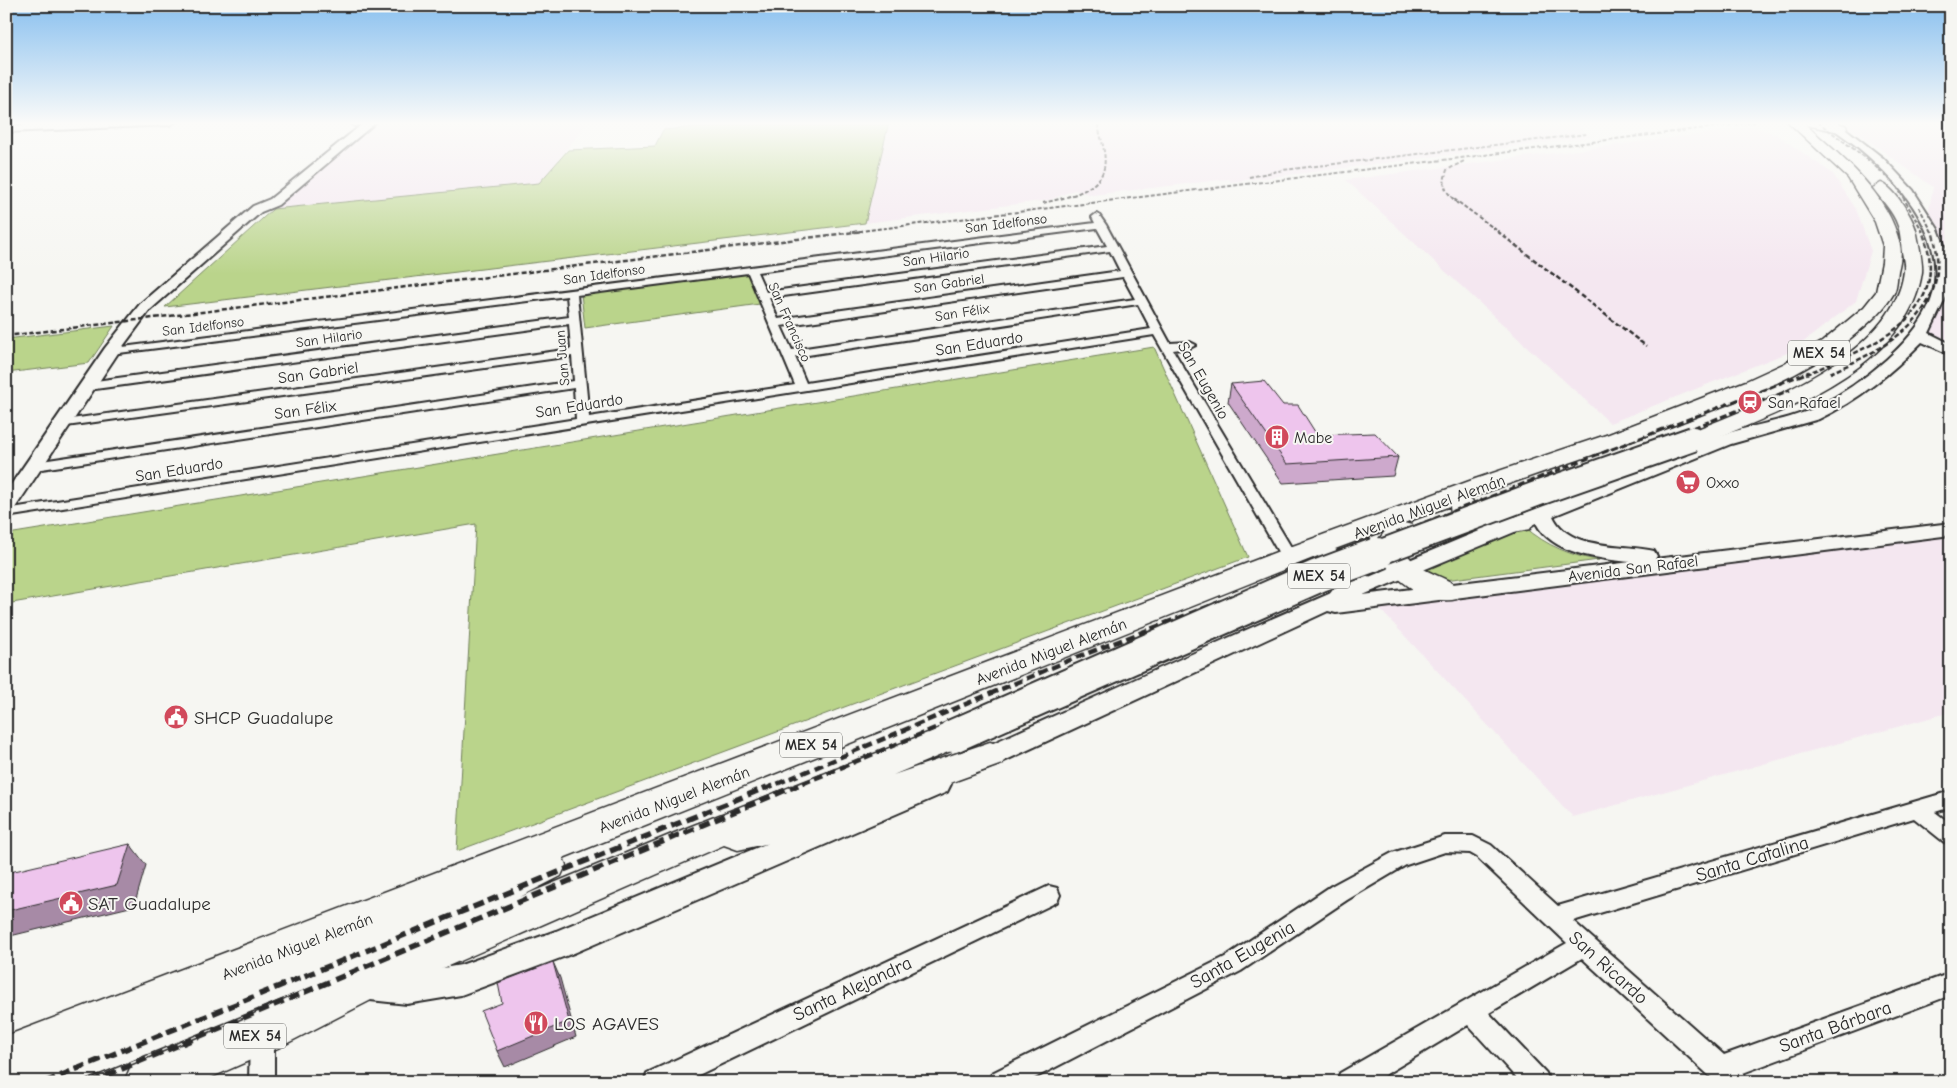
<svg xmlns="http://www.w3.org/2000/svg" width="1957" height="1088" font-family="'Comic Neue',sans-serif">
  <rect width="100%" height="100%" fill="#f6f6f2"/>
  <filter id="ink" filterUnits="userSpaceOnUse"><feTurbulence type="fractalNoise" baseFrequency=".02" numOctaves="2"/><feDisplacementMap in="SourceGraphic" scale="10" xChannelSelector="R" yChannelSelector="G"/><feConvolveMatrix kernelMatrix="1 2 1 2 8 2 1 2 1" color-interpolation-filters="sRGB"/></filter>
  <g filter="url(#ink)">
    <path fill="#f4e7f0" d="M375,122H588L540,183L273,209Z
      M889,122H1574L1591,137L1231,182L1229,179L1092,195L1074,190L1050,200L865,223Z
      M1842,122H1951V284L1929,210L1933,187Z
      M1754,127L1776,134L1833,174L1856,209L1871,251L1856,301L1792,351L1610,423L1346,180Z
      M1951,291V344L1928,333Z
      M1951,536V712L1573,817L1377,606Z"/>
    <path fill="#bad48b" stroke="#72805b" d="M710,122H889L865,223L165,307L273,209L539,183L568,150L655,146L663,130L708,126Z
      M742,272L748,273L760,304L585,328L581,294Z
      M114,326L89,363L6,373V339Z
      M1154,347L1248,557L457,851L476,524L6,604V537L8,534Z
      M1525,527C1545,545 1573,557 1599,560L1445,580L1418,570Z"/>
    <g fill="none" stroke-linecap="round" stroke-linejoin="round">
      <defs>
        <path id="street" d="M27,122H36L29,126L25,124Z
          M1096,214L1099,215L1106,225L1170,343L1190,342L1196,345L1190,348L1173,350L1297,557L1294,560H1284L1281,557L1154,335L6,517V509L576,419L574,388L35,470L30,469L28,466L35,462L574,381L572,356L59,427L58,424L59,421L64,420L571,349L569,324L88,390L82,386L88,382L569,317L567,296L111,354L105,351L107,349L1095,223L1092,217ZM1097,228L1107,246L766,292L757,272ZM1110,251L1120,271L778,319L769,298ZM748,273L795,385L589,417L577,295ZM1123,277L1135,299L792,350L781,326ZM1138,304L1151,329L806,383L795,357Z
          M1951,791V807L1935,812L1951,824V844L1944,842L1914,818L1573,921L1724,1055L1951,973V995L1743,1073L1747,1082H1716L1582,958L1489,1013L1546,1073L1549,1082H1520L1468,1025L1373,1082H1337L1340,1073L1567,943L1477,857L1470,853L1445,852L1406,865L1347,900L1241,971L1027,1082H989L992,1073L1225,957L1331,886L1392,853L1445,836H1473L1491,845L1558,906Z
          M1049,886L1057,888L1060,895L1057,902L684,1082H644L647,1073Z
          M262,1024L271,1028L274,1036V1082H249L250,1036L253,1028Z"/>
        <path id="secondary" d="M365,122H376L278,205L261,212L150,310L118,353L13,511L6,513V492L105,348L140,304L253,206L270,199Z
          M1825,122H1837L1883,158L1913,190L1938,229L1947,252L1948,293L1929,333L1951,344V355L1922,342C1891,373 1859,400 1819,419L1731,444L1553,516C1570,552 1622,543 1654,551L1657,556L1655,559L1951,523V535L1336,613L1328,611L987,769L977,772L967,769L964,762L967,755C1156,670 1344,584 1537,508C1597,484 1658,456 1719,436C1751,425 1788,421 1819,406C1858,386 1922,339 1933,294C1947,237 1901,184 1861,150C1850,140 1836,132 1825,122ZM1536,523C1552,554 1600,559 1631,562L1363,595Z
          M937,773L947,776L951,784L947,792L574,953L461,995L407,1004L370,1000L358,996L354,985L358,974L370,970L407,974L461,965L556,931Z"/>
        <path id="primary" d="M92,122H175L169,125L6,132V126Z
          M349,122H361V123L355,126Z"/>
        <path id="highway" d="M1788,122H1829L1845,125L1847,128L1840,132L1806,125C1843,158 1889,194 1900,245C1902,253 1900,263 1898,271C1897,278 1897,287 1894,293C1885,309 1871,321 1858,332C1805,377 1741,399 1677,424C1608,451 1537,473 1467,499L1472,500C1474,504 1476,509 1478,511C1489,524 1516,514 1530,517L1534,523L1530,529C1508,534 1452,539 1450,506L1404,523L1412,525L1416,531L1402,546C1417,577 1449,573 1462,592L1457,599C1426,607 1386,574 1374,546L1386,530L1335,549L1356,557L1370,577L1354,602L1344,604L1334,602L1329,595L1342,577L1336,570L1321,563L1318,556L563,858L566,865L561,876L520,897L689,827L953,723L965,727L970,736L965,745L893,775L990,742L1002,746L1007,755L1002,764L803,836L738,850L724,845L375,998L278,1048L201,1082H124L131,1066L246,1018L306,989L79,1082H6V1036L1279,551L1475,479L1609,434L1746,381L1783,364L1822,342L1864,307L1876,292L1882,262L1883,246L1875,222L1848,178Z
          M1881,183C1894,187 1915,220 1917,234C1919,246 1923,261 1922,272C1909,368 1778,413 1701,444L1693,446L1685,444L1681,439L1685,434C1755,406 1894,358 1904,271C1905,265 1903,258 1902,252C1901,244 1901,234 1898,226C1893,211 1882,201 1873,188Z"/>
      </defs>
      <use href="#street" stroke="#2b2b2b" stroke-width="4"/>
      <use href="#secondary" stroke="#2b2b2b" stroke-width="4"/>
      <use href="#primary" stroke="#2b2b2b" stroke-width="4"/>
      <use href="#highway" stroke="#2b2b2b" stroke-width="3"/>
      <use href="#street" fill="#f6f6f2" fill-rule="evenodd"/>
      <use href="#secondary" fill="#f6f6f2" fill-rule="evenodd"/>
      <use href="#primary" fill="#f6f6f2" fill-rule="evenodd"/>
      <use href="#highway" fill="#f6f6f2" fill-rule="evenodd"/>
      <path stroke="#2b2b2b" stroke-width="2" stroke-dasharray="4 2" stroke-linecap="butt" d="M1818,122L1867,159L1896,185L1923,232
        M1249,177L1283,170L1587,134
        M1454,199L1499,232
        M1043,203C1063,198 1099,192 1104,168C1107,153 1100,136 1097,122
        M1458,204C1446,191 1441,188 1447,170L1464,161
        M1919,207L1932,232
        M853,232L1755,122"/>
      <path stroke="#2b2b2b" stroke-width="2.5" stroke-dasharray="5 2.5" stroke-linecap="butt" d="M1497,231L1646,346
        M6,336L863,231
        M1830,373C1890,347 1957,310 1932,231
        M1806,374C1868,348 1957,317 1922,231"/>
      <path stroke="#2b2b2b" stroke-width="3" stroke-dasharray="7 3" stroke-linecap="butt" d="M1341,555L1809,372
        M1367,555L1790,390"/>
      <path stroke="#2b2b2b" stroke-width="4.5" stroke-dasharray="9 4.5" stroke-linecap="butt" d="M765,789L1070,660L1344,554
        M790,789L1078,668L1370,554"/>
      <path stroke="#2b2b2b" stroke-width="5.5" stroke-dasharray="11 5.5" stroke-linecap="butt" d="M45,1082L767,787
        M91,1082L793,787"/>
      <defs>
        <path id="highway-bridge-far1" d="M1373,555L1539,493L1693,439"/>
        <path id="highway-bridge" d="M953,736L1318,576L1377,554"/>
      </defs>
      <use href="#highway-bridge-far1" stroke="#2b2b2b" stroke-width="28" stroke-linecap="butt"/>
      <use href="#highway-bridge" stroke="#2b2b2b" stroke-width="36" stroke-linecap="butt"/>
      <use href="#highway-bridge-far1" stroke="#f6f6f2" stroke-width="24"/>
      <use href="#highway-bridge" stroke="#f6f6f2" stroke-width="32"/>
    </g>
    <path fill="#cda9cc" stroke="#2b2b2b" d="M1231,384L1283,405L1317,435L1398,457L1393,476L1283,483L1228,402Z"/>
    <path fill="#a78aa6" stroke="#2b2b2b" d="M130,844L146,865L134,906L6,937V911Z
      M553,962L560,978L576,1037L505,1067L497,1051Z"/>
    <path fill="#eec5ed" stroke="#2b2b2b" d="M1264,381L1283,405H1298L1317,435L1375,433L1398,457L1287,464L1231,384Z
      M130,844L117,885L6,911V873Z
      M553,962L569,1021L497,1051L481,1011L502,1003L498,983Z"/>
  </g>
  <linearGradient id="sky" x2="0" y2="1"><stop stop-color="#89c0ef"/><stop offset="0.45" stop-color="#fbfbf9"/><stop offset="1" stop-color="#fbfbf9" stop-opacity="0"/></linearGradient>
  <rect width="1957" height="274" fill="url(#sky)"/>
  <defs>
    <symbol id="station-disc" viewBox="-11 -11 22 22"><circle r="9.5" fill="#d1495b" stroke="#f6f6f2"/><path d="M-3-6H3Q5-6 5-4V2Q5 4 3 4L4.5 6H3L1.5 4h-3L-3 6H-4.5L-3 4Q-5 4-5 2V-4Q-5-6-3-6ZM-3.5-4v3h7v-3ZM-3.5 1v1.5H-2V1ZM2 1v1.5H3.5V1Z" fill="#fff"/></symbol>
    <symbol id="building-disc" viewBox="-11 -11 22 22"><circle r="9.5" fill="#d1495b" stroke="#f6f6f2"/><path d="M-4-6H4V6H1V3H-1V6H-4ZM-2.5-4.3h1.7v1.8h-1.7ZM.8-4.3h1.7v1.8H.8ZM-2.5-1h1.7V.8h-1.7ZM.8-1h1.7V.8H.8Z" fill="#fff"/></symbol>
    <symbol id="supermarket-disc" viewBox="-11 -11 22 22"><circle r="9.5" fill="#d1495b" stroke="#f6f6f2"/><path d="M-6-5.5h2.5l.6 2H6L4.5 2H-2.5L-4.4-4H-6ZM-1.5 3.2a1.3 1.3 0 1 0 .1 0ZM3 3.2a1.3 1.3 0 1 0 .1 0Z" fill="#fff"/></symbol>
    <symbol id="civic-disc" viewBox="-11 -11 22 22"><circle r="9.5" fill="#d1495b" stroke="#f6f6f2"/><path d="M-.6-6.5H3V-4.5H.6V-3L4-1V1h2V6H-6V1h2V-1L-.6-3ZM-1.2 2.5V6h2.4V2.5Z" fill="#fff"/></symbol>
    <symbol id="restaurant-disc" viewBox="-11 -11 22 22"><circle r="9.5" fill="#d1495b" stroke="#f6f6f2"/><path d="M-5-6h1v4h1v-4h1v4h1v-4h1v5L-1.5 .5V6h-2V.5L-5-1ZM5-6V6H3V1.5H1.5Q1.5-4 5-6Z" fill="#fff"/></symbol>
  </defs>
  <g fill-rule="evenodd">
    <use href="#station-disc" x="1736" y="388" width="28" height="28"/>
    <use href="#building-disc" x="1263" y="423" width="28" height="28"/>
    <use href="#supermarket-disc" x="1674" y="468" width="28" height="28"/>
    <use href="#civic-disc" x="162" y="703" width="28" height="28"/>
    <use href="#civic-disc" x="57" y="889" width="28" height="28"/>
    <use href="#restaurant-disc" x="522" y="1009" width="28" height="28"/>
  </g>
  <g text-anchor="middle" stroke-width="4" stroke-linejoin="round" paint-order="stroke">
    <g font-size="14" fill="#2b2b2b" stroke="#f6f6f2">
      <text transform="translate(1006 223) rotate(-7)" y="5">San Idelfonso</text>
      <text transform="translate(936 257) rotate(-8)" y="5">San Hilario</text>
      <text transform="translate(604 274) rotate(-8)" y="5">San Idelfonso</text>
      <text transform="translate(949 283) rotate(-8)" y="5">San Gabriel</text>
      <text transform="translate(962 312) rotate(-9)" y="5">San Félix</text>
      <text transform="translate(790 322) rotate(66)" y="5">San Francisco</text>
      <text transform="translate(203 326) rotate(-7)" y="5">San Idelfonso</text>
      <text transform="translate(329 338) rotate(-8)" y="5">San Hilario</text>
      <text transform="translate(562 358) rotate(-95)" y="5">San Juan</text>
    </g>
    <g fill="#f6f6f2" stroke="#686867" stroke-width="1">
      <rect x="1788" y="340.5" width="62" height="25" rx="4"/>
      <rect x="1288" y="563.5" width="62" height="25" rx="4"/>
      <rect x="780" y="732.5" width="62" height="25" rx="4"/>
      <rect x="224" y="1023.5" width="62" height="25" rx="4"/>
    </g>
    <g font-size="15" font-weight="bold" fill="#2b2b2b">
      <text x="1819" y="358">MEX 54</text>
      <text x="1319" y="581">MEX 54</text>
      <text x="811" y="750">MEX 54</text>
      <text x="255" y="1041">MEX 54</text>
    </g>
    <g font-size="16" fill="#2b2b2b" stroke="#f6f6f2">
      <text transform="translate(979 343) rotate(-9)" y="6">San Eduardo</text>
      <text transform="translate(318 372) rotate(-8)" y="6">San Gabriel</text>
      <text transform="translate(1204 380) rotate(60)" y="6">San Eugenio</text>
      <text transform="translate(579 405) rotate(-9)" y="6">San Eduardo</text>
      <text transform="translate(305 409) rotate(-8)" y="6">San Félix</text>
      <text transform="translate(179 469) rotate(-9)" y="6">San Eduardo</text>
      <text transform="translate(1429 506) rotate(-20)" y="6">Avenida Miguel Alemán</text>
      <text transform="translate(1633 568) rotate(-7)" y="6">Avenida San Rafael</text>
      <text transform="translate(1051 651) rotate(-21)" y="6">Avenida Miguel Alemán</text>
      <text transform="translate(674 799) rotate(-21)" y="6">Avenida Miguel Alemán</text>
      <text transform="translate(297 946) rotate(-21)" y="6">Avenida Miguel Alemán</text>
    </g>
    <g font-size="16" fill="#2b2b2b" stroke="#f6f6f2" text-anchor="start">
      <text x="1768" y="408">San Rafael</text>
      <text x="1294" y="443">Mabe</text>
      <text x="1706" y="488">Oxxo</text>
    </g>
    <g font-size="19" fill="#2b2b2b" stroke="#f6f6f2" text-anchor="start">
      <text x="194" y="724">SHCP Guadalupe</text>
      <text x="88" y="910">SAT Guadalupe</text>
      <text x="554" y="1030">LOS AGAVES</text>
    </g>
    <g font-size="19" fill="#2b2b2b" stroke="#f6f6f2">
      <text transform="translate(1752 858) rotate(-17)" y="7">Santa Catalina</text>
      <text transform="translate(1242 954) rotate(-30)" y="7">Santa Eugenia</text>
      <text transform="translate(1609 967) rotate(42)" y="7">San Ricardo</text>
      <text transform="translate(852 988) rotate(-25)" y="7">Santa Alejandra</text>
      <text transform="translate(1835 1026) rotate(-20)" y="7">Santa Bárbara</text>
    </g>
  </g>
  <rect width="1957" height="1088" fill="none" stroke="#f6f6f2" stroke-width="25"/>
  <rect x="12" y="12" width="1932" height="1063" fill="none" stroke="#2b2b2b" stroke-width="2" filter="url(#ink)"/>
</svg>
